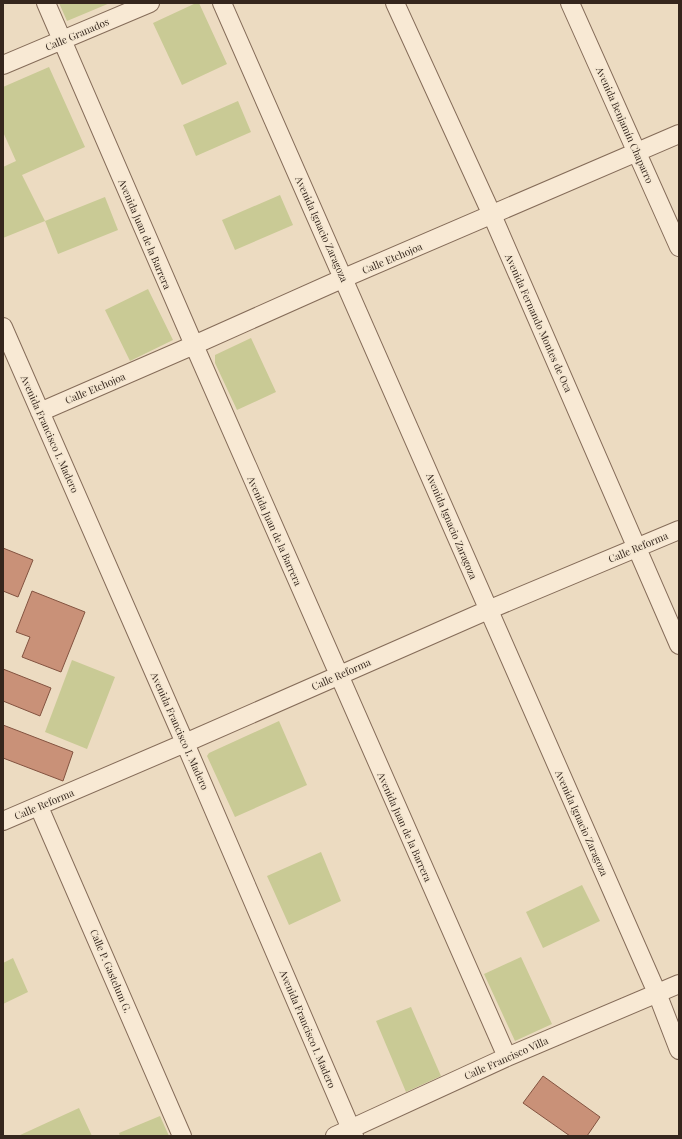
<svg xmlns="http://www.w3.org/2000/svg" width="682" height="1139" font-family="'Playfair Display',serif">
  <rect width="100%" height="100%" fill="#ecdbc1"/>
  <path fill="#c9ca95" d="M59,3H110L67,21Z
    M196,3H199L227,64L182,85L153,23Z
    M49,67L85,147L22,175L45,221L105,197L118,230L58,254L45,221L3,238V167L16,161L3,132V87Z
    M238,101L251,132L196,156L183,125Z
    M280,195L293,225L235,250L222,220Z
    M148,289L173,340L130,361L105,310Z
    M251,338L276,392L237,410L215,363V355Z
    M72,660L115,677L87,749L45,732Z
    M279,721L307,785L235,817L207,756L209,753Z
    M321,852L341,901L289,925L267,876Z
    M582,885L600,921L543,948L526,912Z
    M521,957L552,1024L515,1041L484,974Z
    M13,958L28,992L3,1004V963Z
    M411,1007L441,1076L406,1092L376,1021Z
    M79,1108L92,1136H18Z
    M160,1116L169,1136H120L119,1133Z"/>
  <path fill="#c99178" stroke="#835340" d="M3,548L33,560L18,597L3,591Z
    M32,591L85,612L61,672L22,657L30,637L16,632Z
    M3,669L51,688L40,716L3,701Z
    M3,725L73,752L63,781L3,758Z
    M543,1076L600,1117L587,1136H570L523,1103Z"/>
  <g fill="none" stroke-linecap="round" stroke-linejoin="round">
    <defs>
      <path id="minor" d="M46,3L194,345L507,1057
        M222,3L657,993L679,1050
        M395,3L492,215L679,645
        M570,3L679,247
        M3,65L150,3
        M3,327L185,743L354,1136
        M40,412L194,345L344,278L679,134
        M39,807L182,1136
        M3,821L185,743L488,610L679,530
        M335,1136L507,1057L679,984"/>
    </defs>
    <use href="#minor" stroke="#856c59" stroke-width="20"/>
    <use href="#minor" stroke="#f8e9d4" stroke-width="18"/>
  </g>
  <g text-anchor="middle" stroke-width="3" stroke-linejoin="round" paint-order="stroke">
    <g font-size="10" fill="#35261d" stroke="#f4e6d0">
      <text transform="translate(77 34) rotate(-23)" y="4">Calle Granados</text>
      <text transform="translate(625 125) rotate(66)" y="4">Avenida Benjamín Chaparro</text>
      <text transform="translate(322 229) rotate(66)" y="4">Avenida Ignacio Zaragoza</text>
      <text transform="translate(145 234) rotate(67)" y="4">Avenida Juan de la Barrera</text>
      <text transform="translate(392 258) rotate(-23)" y="4">Calle Etchojoa</text>
      <text transform="translate(539 323) rotate(66)" y="4">Avenida Fernando Montes de Oca</text>
      <text transform="translate(95 388) rotate(-23)" y="4">Calle Etchojoa</text>
      <text transform="translate(50 434) rotate(66)" y="4">Avenida Francisco I. Madero</text>
      <text transform="translate(452 526) rotate(67)" y="4">Avenida Ignacio Zaragoza</text>
      <text transform="translate(275 531) rotate(66)" y="4">Avenida Juan de la Barrera</text>
      <text transform="translate(638 547) rotate(-23)" y="4">Calle Reforma</text>
      <text transform="translate(341 674) rotate(-24)" y="4">Calle Reforma</text>
      <text transform="translate(180 731) rotate(66)" y="4">Avenida Francisco I. Madero</text>
      <text transform="translate(44 804) rotate(-23)" y="4">Calle Reforma</text>
      <text transform="translate(582 823) rotate(66)" y="4">Avenida Ignacio Zaragoza</text>
      <text transform="translate(405 827) rotate(66)" y="4">Avenida Juan de la Barrera</text>
      <text transform="translate(111 971) rotate(67)" y="4">Calle P. Gastelum G.</text>
      <text transform="translate(308 1029) rotate(67)" y="4">Avenida Francisco I. Madero</text>
      <text transform="translate(506 1058) rotate(-24)" y="4">Calle Francisco Villa</text>
    </g>
  </g>
  <rect width="682" height="1139" fill="none" stroke="#35261d" stroke-width="8"/>
</svg>
